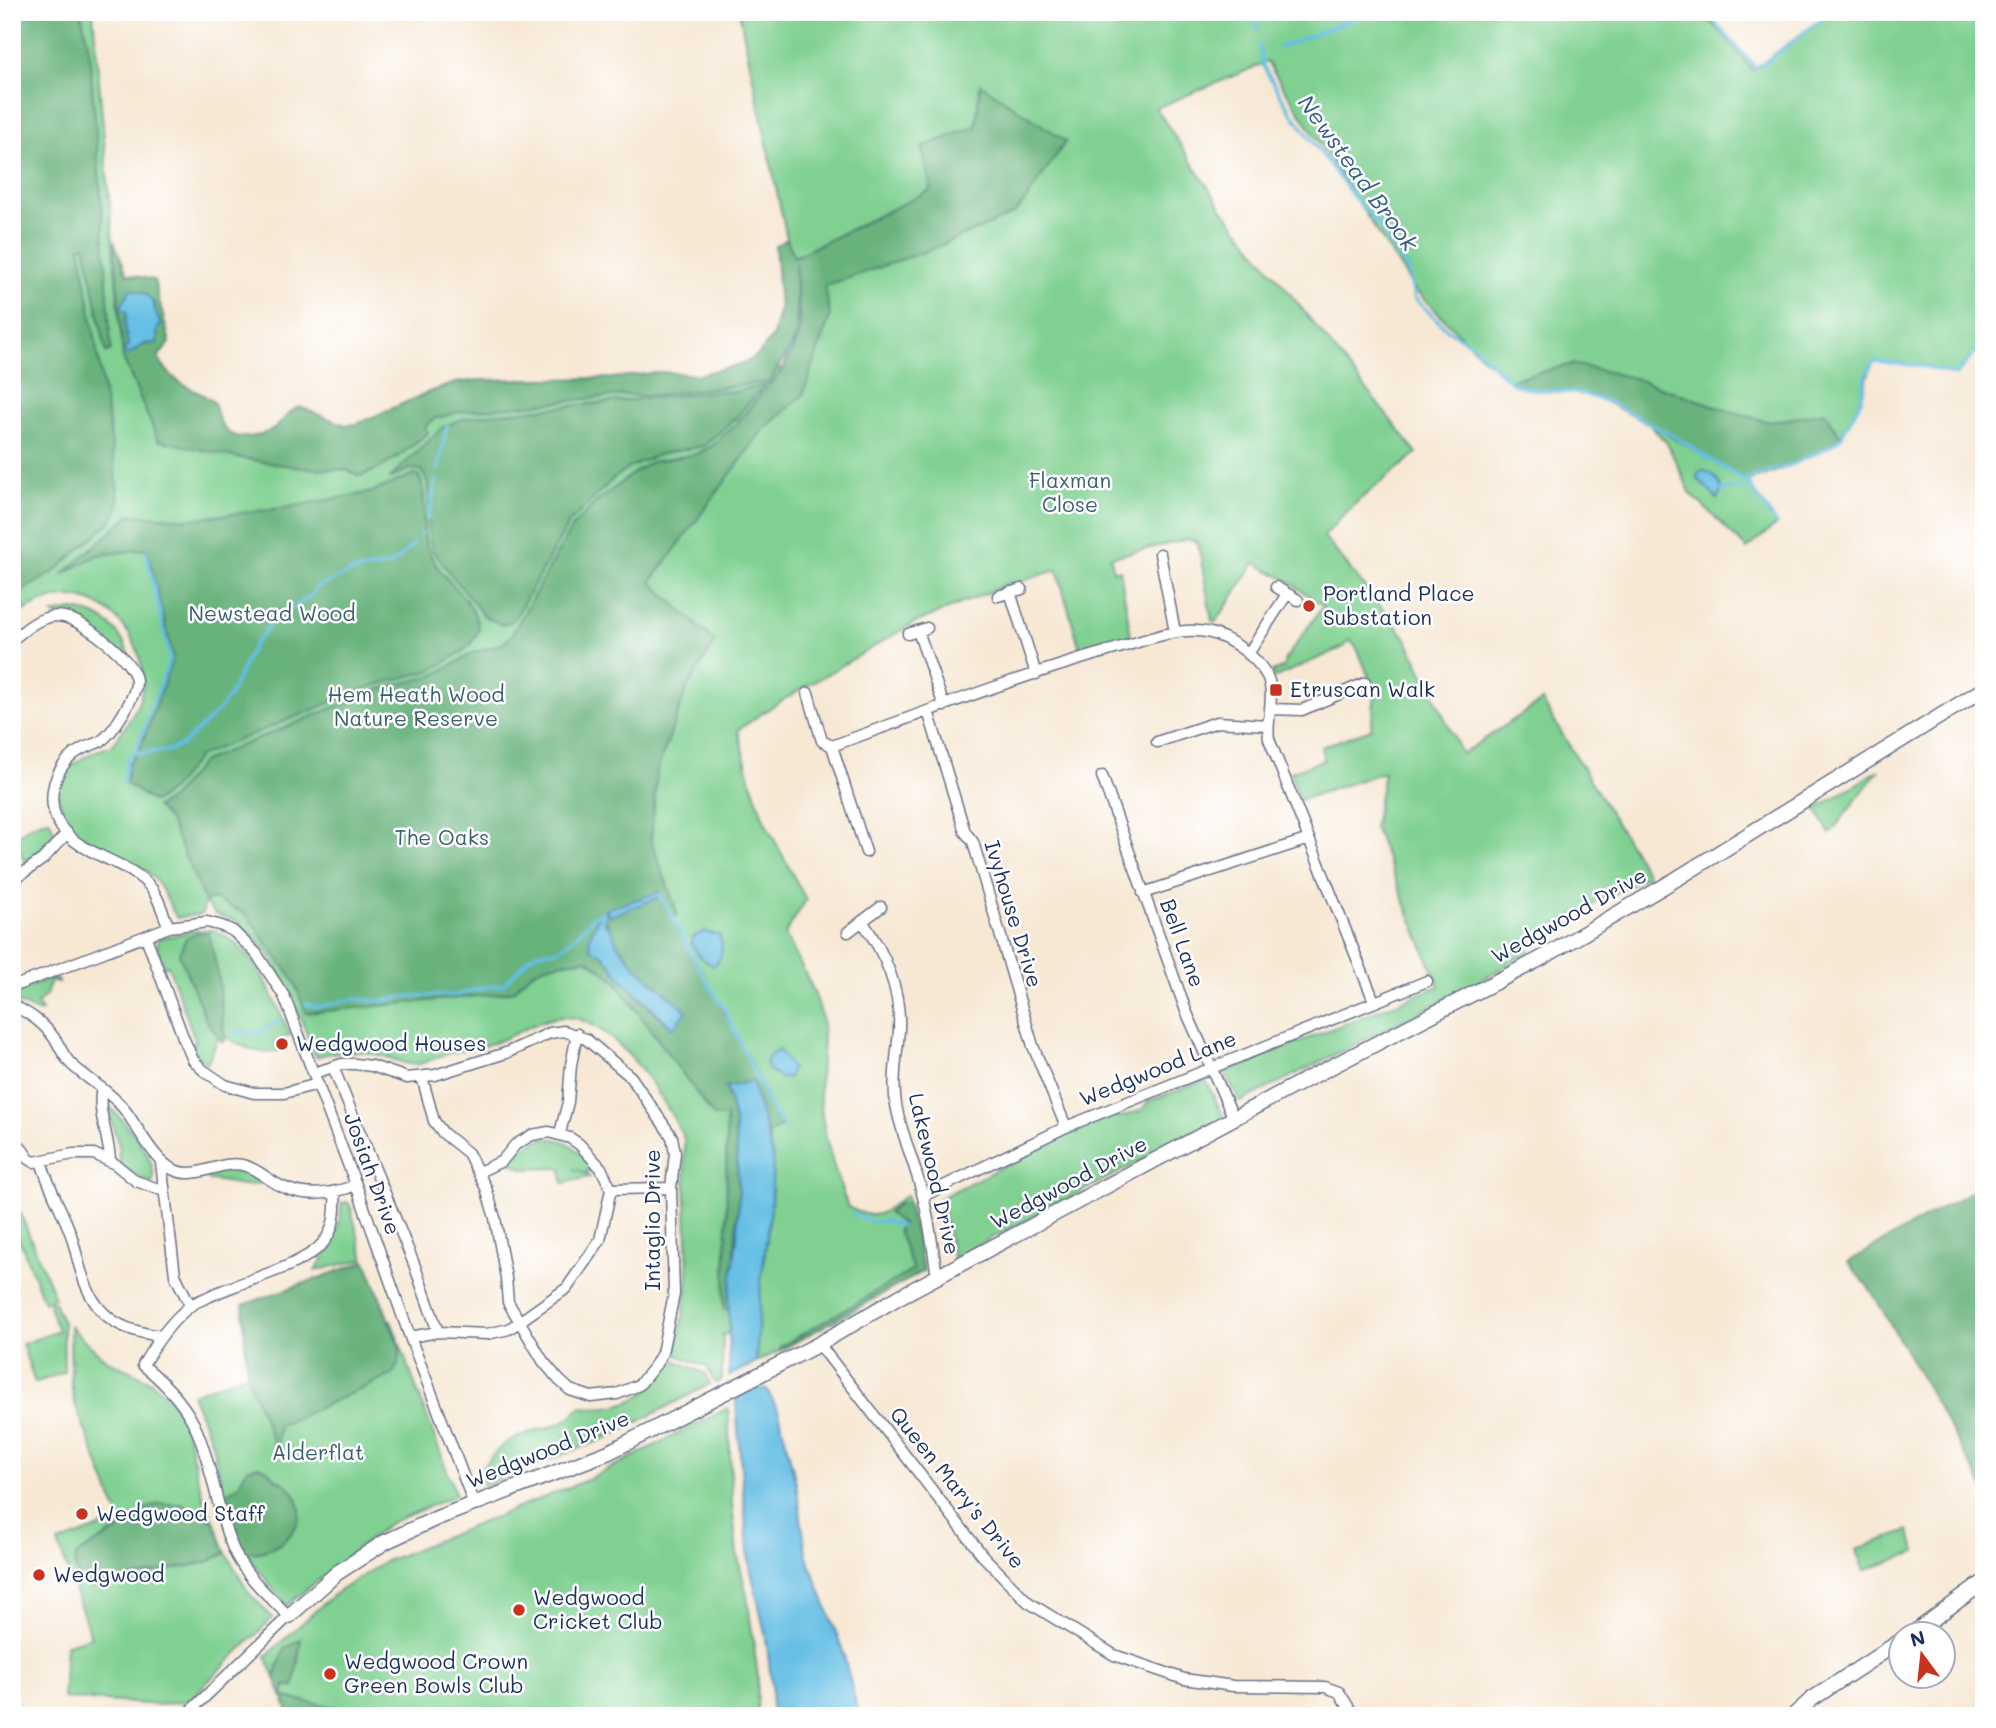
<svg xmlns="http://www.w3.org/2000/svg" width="1996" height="1728" font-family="Mali,sans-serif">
  <rect width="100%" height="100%" fill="#fff"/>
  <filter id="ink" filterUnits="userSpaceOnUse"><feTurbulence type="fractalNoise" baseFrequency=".0143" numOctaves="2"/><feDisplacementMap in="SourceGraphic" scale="14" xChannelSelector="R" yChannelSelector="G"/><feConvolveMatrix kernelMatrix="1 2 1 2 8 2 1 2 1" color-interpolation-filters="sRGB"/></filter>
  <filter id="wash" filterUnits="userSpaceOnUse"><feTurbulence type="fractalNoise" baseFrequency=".00686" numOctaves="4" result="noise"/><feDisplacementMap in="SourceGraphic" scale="28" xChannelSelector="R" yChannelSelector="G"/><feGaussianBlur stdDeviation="1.57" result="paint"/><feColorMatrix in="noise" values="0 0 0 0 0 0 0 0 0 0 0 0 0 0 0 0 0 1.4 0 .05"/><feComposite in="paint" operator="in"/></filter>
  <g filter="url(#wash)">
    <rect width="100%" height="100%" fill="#f7e8d4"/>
    <path fill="#7fd091" stroke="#4d8078" stroke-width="2" d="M12,12H93L123,358L158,440L367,462L422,418L507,393L786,368L787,260L793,257L787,239L739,12H1703L1753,70L1830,12H1984V342L1956,375L1927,367L1874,361C1866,376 1866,387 1860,402C1838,457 1799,460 1749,480L1751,487L1777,524L1747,549L1691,494L1667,443L1647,422L1594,396L1569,391L1534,389L1513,384L1480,355L1415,290L1267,62L1156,108L1224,211L1417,453C1385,480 1350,503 1324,537L1406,638L1462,754L1542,701L1648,875L1518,945L1530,951L1470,987L1240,1102L1224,1072L1439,986L1374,827L1384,772L1300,800L1290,772L1324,760L1321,747L1371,729L1375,693L1358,650L1350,640L1344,647L1274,678L1272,672L1284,667V661L1323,606L1285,579L1255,563L1216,622L1212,621L1198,543L1190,539L1111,557L1113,571L1120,570L1131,637L1081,652L1057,570L1004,586L914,623L773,706L738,730L749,775L764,820L806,900L785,934C798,962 821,996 823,1028C824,1051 818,1074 820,1098C823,1136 834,1171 848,1207C878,1223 880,1213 907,1195L908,1203H899L902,1224L898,1230L914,1270L781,1347V1350L756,1362C758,1335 758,1308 761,1281C767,1232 778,1184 768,1135L783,1124L773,1112C745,1043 707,982 672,917L547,965L587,959L614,979L635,1009L726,1117L727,1224L724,1309L730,1310L731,1333L723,1335L722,1380L715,1383L707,1367L675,1354L683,1317L688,1275L684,1138C664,1097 606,1002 550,1019C531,1024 514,1035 496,1042C480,1048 461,1049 444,1055C436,1057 428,1062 419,1064C406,1066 396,1059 383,1056C359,1049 340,1050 316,1057C298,1013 280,955 241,924C233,918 224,918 216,914C212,912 208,906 205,902L202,914L177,918C167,902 163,886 149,873C127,854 75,844 63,818C61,813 61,807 60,802C57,793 57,785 62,777C73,761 94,750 112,746C123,729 139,710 142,690C149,646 112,596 66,597C46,598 28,607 12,619Z
      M73,610C104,613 125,633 131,663L126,655L53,614Z
      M1879,770L1830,834L1816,809Z
      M49,819L55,833L39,852L25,862L13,839L31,825Z
      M212,930C255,945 273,996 290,1035L276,1041L279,1051C260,1057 237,1044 220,1034L207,1064L196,1054L191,1044L196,1042L168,965L163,967L157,949L158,939L191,931Z
      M54,977L60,983L51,980L46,995L37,1004L42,1011L37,1012L12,1000L13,992Z
      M1206,1080L1224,1118L953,1258L940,1198L1073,1131L1109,1116L1122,1117L1142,1110L1148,1101Z
      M106,1103C124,1122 157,1154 153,1182L147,1181L121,1166L118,1154L120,1149L108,1111L104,1106Z
      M543,1138C573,1139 573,1149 594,1166L587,1173L573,1169L581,1171L590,1177L563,1183L561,1168L523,1169L510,1162L518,1150Z
      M226,1168L246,1169L265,1181C249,1191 227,1180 209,1180L205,1175Z
      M12,1193L55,1298L44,1302L12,1221Z
      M347,1202L350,1205L364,1259L315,1271C330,1250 342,1230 341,1203Z
      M50,1302H54L63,1323L64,1372L35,1383L22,1344L58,1331L49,1306Z
      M391,1320L456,1495L390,1523L286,1606L237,1541L211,1440L192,1394Z
      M70,1326C81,1337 93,1350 106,1359C120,1369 138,1372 154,1384C191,1414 188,1445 200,1486C203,1498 209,1509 214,1521L183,1504H159L146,1509L138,1519L103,1538L76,1557L89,1587L207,1562L226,1553L249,1593L273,1618L188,1701L160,1705L63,1698L66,1644L91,1637L58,1543L120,1520L74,1401L71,1382Z
      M673,1359L706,1374L710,1384L613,1435L484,1486L480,1469C488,1461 497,1449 507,1442C531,1427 562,1432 580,1407C624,1411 650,1398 673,1359Z
      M728,1408L732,1504L737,1554L747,1595L758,1677L757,1716H356L353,1711L283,1697L285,1685L293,1687L278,1666L275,1678L266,1656L333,1595L384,1562L587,1480Z
      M1908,1530L1916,1552L1864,1571L1856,1550Z"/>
    <path fill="#67b27b" stroke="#41706c" stroke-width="2" fill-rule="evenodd" d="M12,12H81C84,28 89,44 90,60C98,156 106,253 111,350L106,352L85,245L80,246L109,424L119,501L116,513L109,523L54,572L12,597Z
      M980,84L1066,141L1023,204L1014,214L935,248L825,286L830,316L803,395L763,430L651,582L715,642L687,688L657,771L651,840L678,915L672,917C707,982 745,1043 773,1112L783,1124L768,1135L761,1114L726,1087L735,1122L739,1195L730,1310H724L727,1224L726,1117H714L614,979L587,959C556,964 534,962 515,990L498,994L306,1013L294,981L246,914L214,899L205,901L169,820L156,807L171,799L203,761L377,690L432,676L475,652L502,644L511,636L572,527L594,504L632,474L651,462L697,454L712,446L733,427L783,369L797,340L800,327L795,263L797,326L794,342L769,382L645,396L625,395L460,412L434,419L425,427L428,433C407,449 385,470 359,476L347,470L302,468L234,457L158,440L123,358L114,241L127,274L154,280L170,343L158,357C176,388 186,383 213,401C217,409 217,419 223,427C234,443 260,437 275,428C285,420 287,411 300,407L345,425L357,424L429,392L455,383L480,380L612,378L663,372L697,375L743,364L758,355L773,336L780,308L775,246L787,239L794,257L931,190L922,147L976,126ZM130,290L155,303L156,336L150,344L128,346L125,325L127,312L121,307ZM600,912L612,931L616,943L638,969L687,1011L673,1028C640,1003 616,969 589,939Z
      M1572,364L1634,378L1729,411L1770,422L1825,412L1841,437C1824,451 1764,480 1743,480C1706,457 1670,434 1631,415C1618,409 1607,400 1593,396C1571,390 1525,395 1509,380Z
      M765,385L736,417L704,446L660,454L630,467L612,480L569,523L516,616L512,621L502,625L484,616L432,550L428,526L429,487L422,470L410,469L389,479L444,426L462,419L489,414L720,391L732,392Z
      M414,474L419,476C430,499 418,528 429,552C442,583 473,594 479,630L470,645L463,651L432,670L369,687L199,756L175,786L161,798L153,802L126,783L129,762L139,752L173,657L147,549L98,555L62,575L130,515L189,519L283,508L372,492Z
      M197,933H209L218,975L225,1041L222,1042L206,1020L179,954L186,938Z
      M1984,1184V1488L1872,1292L1848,1262Z
      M899,1203H908L924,1271L781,1350L780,1347L913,1270L898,1230L902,1224L888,1213Z
      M366,1261L400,1349L399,1363L392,1375L279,1426L276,1450L247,1376L243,1305Z
      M258,1466C267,1467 269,1472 275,1478C279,1481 286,1483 289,1487C320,1520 278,1558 243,1552L231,1523L224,1495L238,1486L247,1469Z
      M159,1504H183L214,1521L226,1553L207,1562L89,1587C78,1580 70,1565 79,1553L138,1519L145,1509Z
      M301,1639L294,1687L285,1685L283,1697L353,1711L356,1716H290L275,1678L284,1649Z"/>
    <path fill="#66bfe4" stroke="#4077a1" stroke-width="2" d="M130,289C158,294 150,305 161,324L157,330V343L144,344L128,355L124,350L128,346L125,325L127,312L122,310L121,307Z
      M1702,470C1713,474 1719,479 1722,490L1717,499L1698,479L1697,475Z
      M660,892L662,896L610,916L606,909Z
      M604,911L607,913L604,922L612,931L616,943L638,969L687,1011L673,1028L621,978L604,955L591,949L589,939L600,912Z
      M703,932L719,935C724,945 723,959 713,966L700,957L691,943L693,937Z
      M779,1050L792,1069L789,1077L780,1078L770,1071L766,1064L770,1055Z
      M752,1081L773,1158L771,1208L761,1281L756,1362L729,1376V1298L737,1239L739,1195L735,1122L726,1087Z
      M754,1387L767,1390L778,1410L782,1426L796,1483L806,1553L842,1648L859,1716H771L772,1687L766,1638L749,1562L738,1430L736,1401L741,1393Z"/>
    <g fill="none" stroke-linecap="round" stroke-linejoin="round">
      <path stroke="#66bfe4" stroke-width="3.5" d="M1255,12L1258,29
        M1706,12L1755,67
        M1259,45L1263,66L1291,112L1352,195L1379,225L1407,269L1415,299L1448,330L1473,345L1513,384L1534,389L1583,394L1609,402L1675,437L1743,480L1793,464L1830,446L1841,437L1861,400L1866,374L1874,361L1927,367L1956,375L1984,342
        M1278,48L1371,12
        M1761,66L1831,12
        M438,469L447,425
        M1749,480L1751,487L1777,524
        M1722,490L1751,487
        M428,519L436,480
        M421,535L422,533
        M135,753L170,659L146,551
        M123,781L128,756L135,753L166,751L182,745L217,712L229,697L253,646L271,623L309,597L317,587L354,571L391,565L414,544
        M660,894L703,975L724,1008L773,1112L783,1124
        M306,1004L318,1007L354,999L381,1001L409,996L457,995L486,987L503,985L530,957L537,952L559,950L576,936L593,917L603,912
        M236,1034L243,1032L259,1033L281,1019
        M853,1214L873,1222L885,1221L900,1226"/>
    </g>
  </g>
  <g filter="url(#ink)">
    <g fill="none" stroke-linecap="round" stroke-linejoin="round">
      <defs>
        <path id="minor" d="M1160,554L1175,632
          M1276,587L1298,600
          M1010,592L1036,674
          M998,596L1022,589
          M918,631L944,706
          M908,634L927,628
          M12,640C27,628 43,613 64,617C84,621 136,661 136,682C136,696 113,733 101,741C95,744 88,746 82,749C59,761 48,788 54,812C66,856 127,856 152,889C160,900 163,915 169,927
          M1248,654L1287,594
          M808,693L822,741L832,746L866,852
          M1270,709L1302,710L1365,683
          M928,711L965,832L973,842L1033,1046L1066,1127
          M1157,742L1217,722L1267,725
          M832,746C925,712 1019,676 1115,649C1141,642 1170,629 1198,631C1222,632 1255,653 1267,676C1276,694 1266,719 1269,739L1374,1001
          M1102,776L1186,1011L1234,1119
          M12,881L43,859L67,833
          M1143,893L1309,839
          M862,921C885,953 901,991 899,1030C897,1056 892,1079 896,1105C902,1137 916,1166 923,1197C930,1223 933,1250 937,1277
          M848,932L881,907
          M146,937L183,1037L193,1060L203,1070L225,1085L254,1093H284L318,1084
          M12,987L169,927L207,922L222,926L233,931L256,953L284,996L356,1185L410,1337L474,1504
          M12,1005C31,1014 45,1024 57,1042C61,1050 65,1058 71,1064C88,1080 110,1091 124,1109C138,1127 154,1161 174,1170C198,1181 221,1158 246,1166C261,1171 270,1182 283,1187C307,1198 333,1194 356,1185
          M333,1067L414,1264L438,1332
          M314,1073L342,1064H355L372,1066L407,1078L435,1075L506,1053L550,1033L564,1031L586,1039L631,1077L672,1137L675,1153L671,1188L674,1294L662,1353L656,1364L639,1385L617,1394L591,1397L570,1390L559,1380L543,1361L508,1302L506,1278L495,1218L486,1188L468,1153L443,1133L434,1121L422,1077
          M102,1088C96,1111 110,1138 110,1162
          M560,1133L568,1102L571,1065L577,1034
          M12,1135L29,1159L34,1162L73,1154H94L115,1164L136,1181L164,1191
          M41,1161C48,1186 61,1208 70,1232C75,1245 77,1260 82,1274C95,1317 120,1331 162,1336
          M161,1163L175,1275L190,1305
          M611,1189L671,1188
          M923,1196L1066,1127L1427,981
          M410,1337L438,1332L487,1334L509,1329L567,1288L600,1240L611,1189L601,1168L579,1144L570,1138L549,1132L532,1135L515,1145L502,1161L479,1172
          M819,1344L983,1556L1028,1602L1114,1655L1184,1679L1233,1686L1325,1687L1339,1692L1354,1716
          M185,1716L289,1616C270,1598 248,1578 236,1555C217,1516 214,1471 197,1431C186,1404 165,1383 143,1365C155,1344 170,1322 189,1307C194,1302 202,1300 208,1297C239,1281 302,1268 323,1243C335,1229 336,1210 335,1192"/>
        <path id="tertiary" d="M289,1616L337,1573L385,1542L437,1518L609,1452L819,1344L899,1297L1290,1088L1540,959L1678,878L1984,689
          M1912,1634L1984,1582
          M1793,1716L1812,1699L1902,1640"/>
      </defs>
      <use href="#minor" stroke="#687087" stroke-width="13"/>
      <use href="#tertiary" stroke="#687087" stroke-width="17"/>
      <use href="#minor" stroke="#fff" stroke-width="10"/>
      <use href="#tertiary" stroke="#fff" stroke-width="14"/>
    </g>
  </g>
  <g fill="#c8321e" stroke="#fff" stroke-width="2.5">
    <circle cx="1309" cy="606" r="7"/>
    <rect x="1269" y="683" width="14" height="14" rx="3.5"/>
    <circle cx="282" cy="1044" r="7"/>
    <circle cx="82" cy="1514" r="7"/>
    <circle cx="39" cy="1575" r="7"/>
    <circle cx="519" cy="1610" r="7"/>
    <circle cx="330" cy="1674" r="7"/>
  </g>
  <g text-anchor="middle" stroke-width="5" stroke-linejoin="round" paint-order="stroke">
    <g font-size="21" fill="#395f6d" stroke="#fff">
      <text x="1070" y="488">Flaxman<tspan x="1070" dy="24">Close</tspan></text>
      <text x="272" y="621">Newstead Wood</text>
      <text x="416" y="702">Hem Heath Wood<tspan x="416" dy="24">Nature Reserve</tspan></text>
      <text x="442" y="845">The Oaks</text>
      <text x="318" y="1460">Alderflat</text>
    </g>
    <g font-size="21" fill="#1b2f5e" stroke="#fff" text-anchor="start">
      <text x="1323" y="601">Portland Place<tspan x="1323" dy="24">Substation</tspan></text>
      <text x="1290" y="697">Etruscan Walk</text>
      <text x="296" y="1051">Wedgwood Houses</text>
      <text x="96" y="1521">Wedgwood Staff</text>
      <text x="53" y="1582">Wedgwood</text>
      <text x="533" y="1605">Wedgwood<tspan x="533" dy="24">Cricket Club</tspan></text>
      <text x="344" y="1669">Wedgwood Crown<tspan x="344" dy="24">Green Bowls Club</tspan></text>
    </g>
    <g font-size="21" fill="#1b2f5e" stroke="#fff">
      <text transform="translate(1013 914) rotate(73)" y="7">Ivyhouse Drive</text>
      <text transform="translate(1569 916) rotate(-29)" y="7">Wedgwood Drive</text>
      <text transform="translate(1182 943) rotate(70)" y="7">Bell Lane</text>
      <text transform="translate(1158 1069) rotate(-22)" y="7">Wedgwood Lane</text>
      <text transform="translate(372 1174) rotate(70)" y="7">Josiah Drive</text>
      <text transform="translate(934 1174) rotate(77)" y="7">Lakewood Drive</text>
      <text transform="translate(1069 1183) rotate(-28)" y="7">Wedgwood Drive</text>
      <text transform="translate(653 1220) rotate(-90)" y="7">Intaglio Drive</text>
      <text transform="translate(548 1450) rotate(-22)" y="7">Wedgwood Drive</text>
      <text transform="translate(957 1488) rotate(51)" y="7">Queen Mary's Drive</text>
    </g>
    <g font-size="23" font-style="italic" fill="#325a86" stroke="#fff">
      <text transform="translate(1358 173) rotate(54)" y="8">Newstead Brook</text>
    </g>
  </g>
  <rect width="1996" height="1728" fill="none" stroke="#fff" stroke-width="42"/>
  <g transform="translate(1922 1655) rotate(345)"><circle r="33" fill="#ffffff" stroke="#a4acbf" stroke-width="2"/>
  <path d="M0-5L12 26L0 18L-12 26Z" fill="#c8321e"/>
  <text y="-10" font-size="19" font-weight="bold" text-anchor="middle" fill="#1b2f5e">N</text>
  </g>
</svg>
